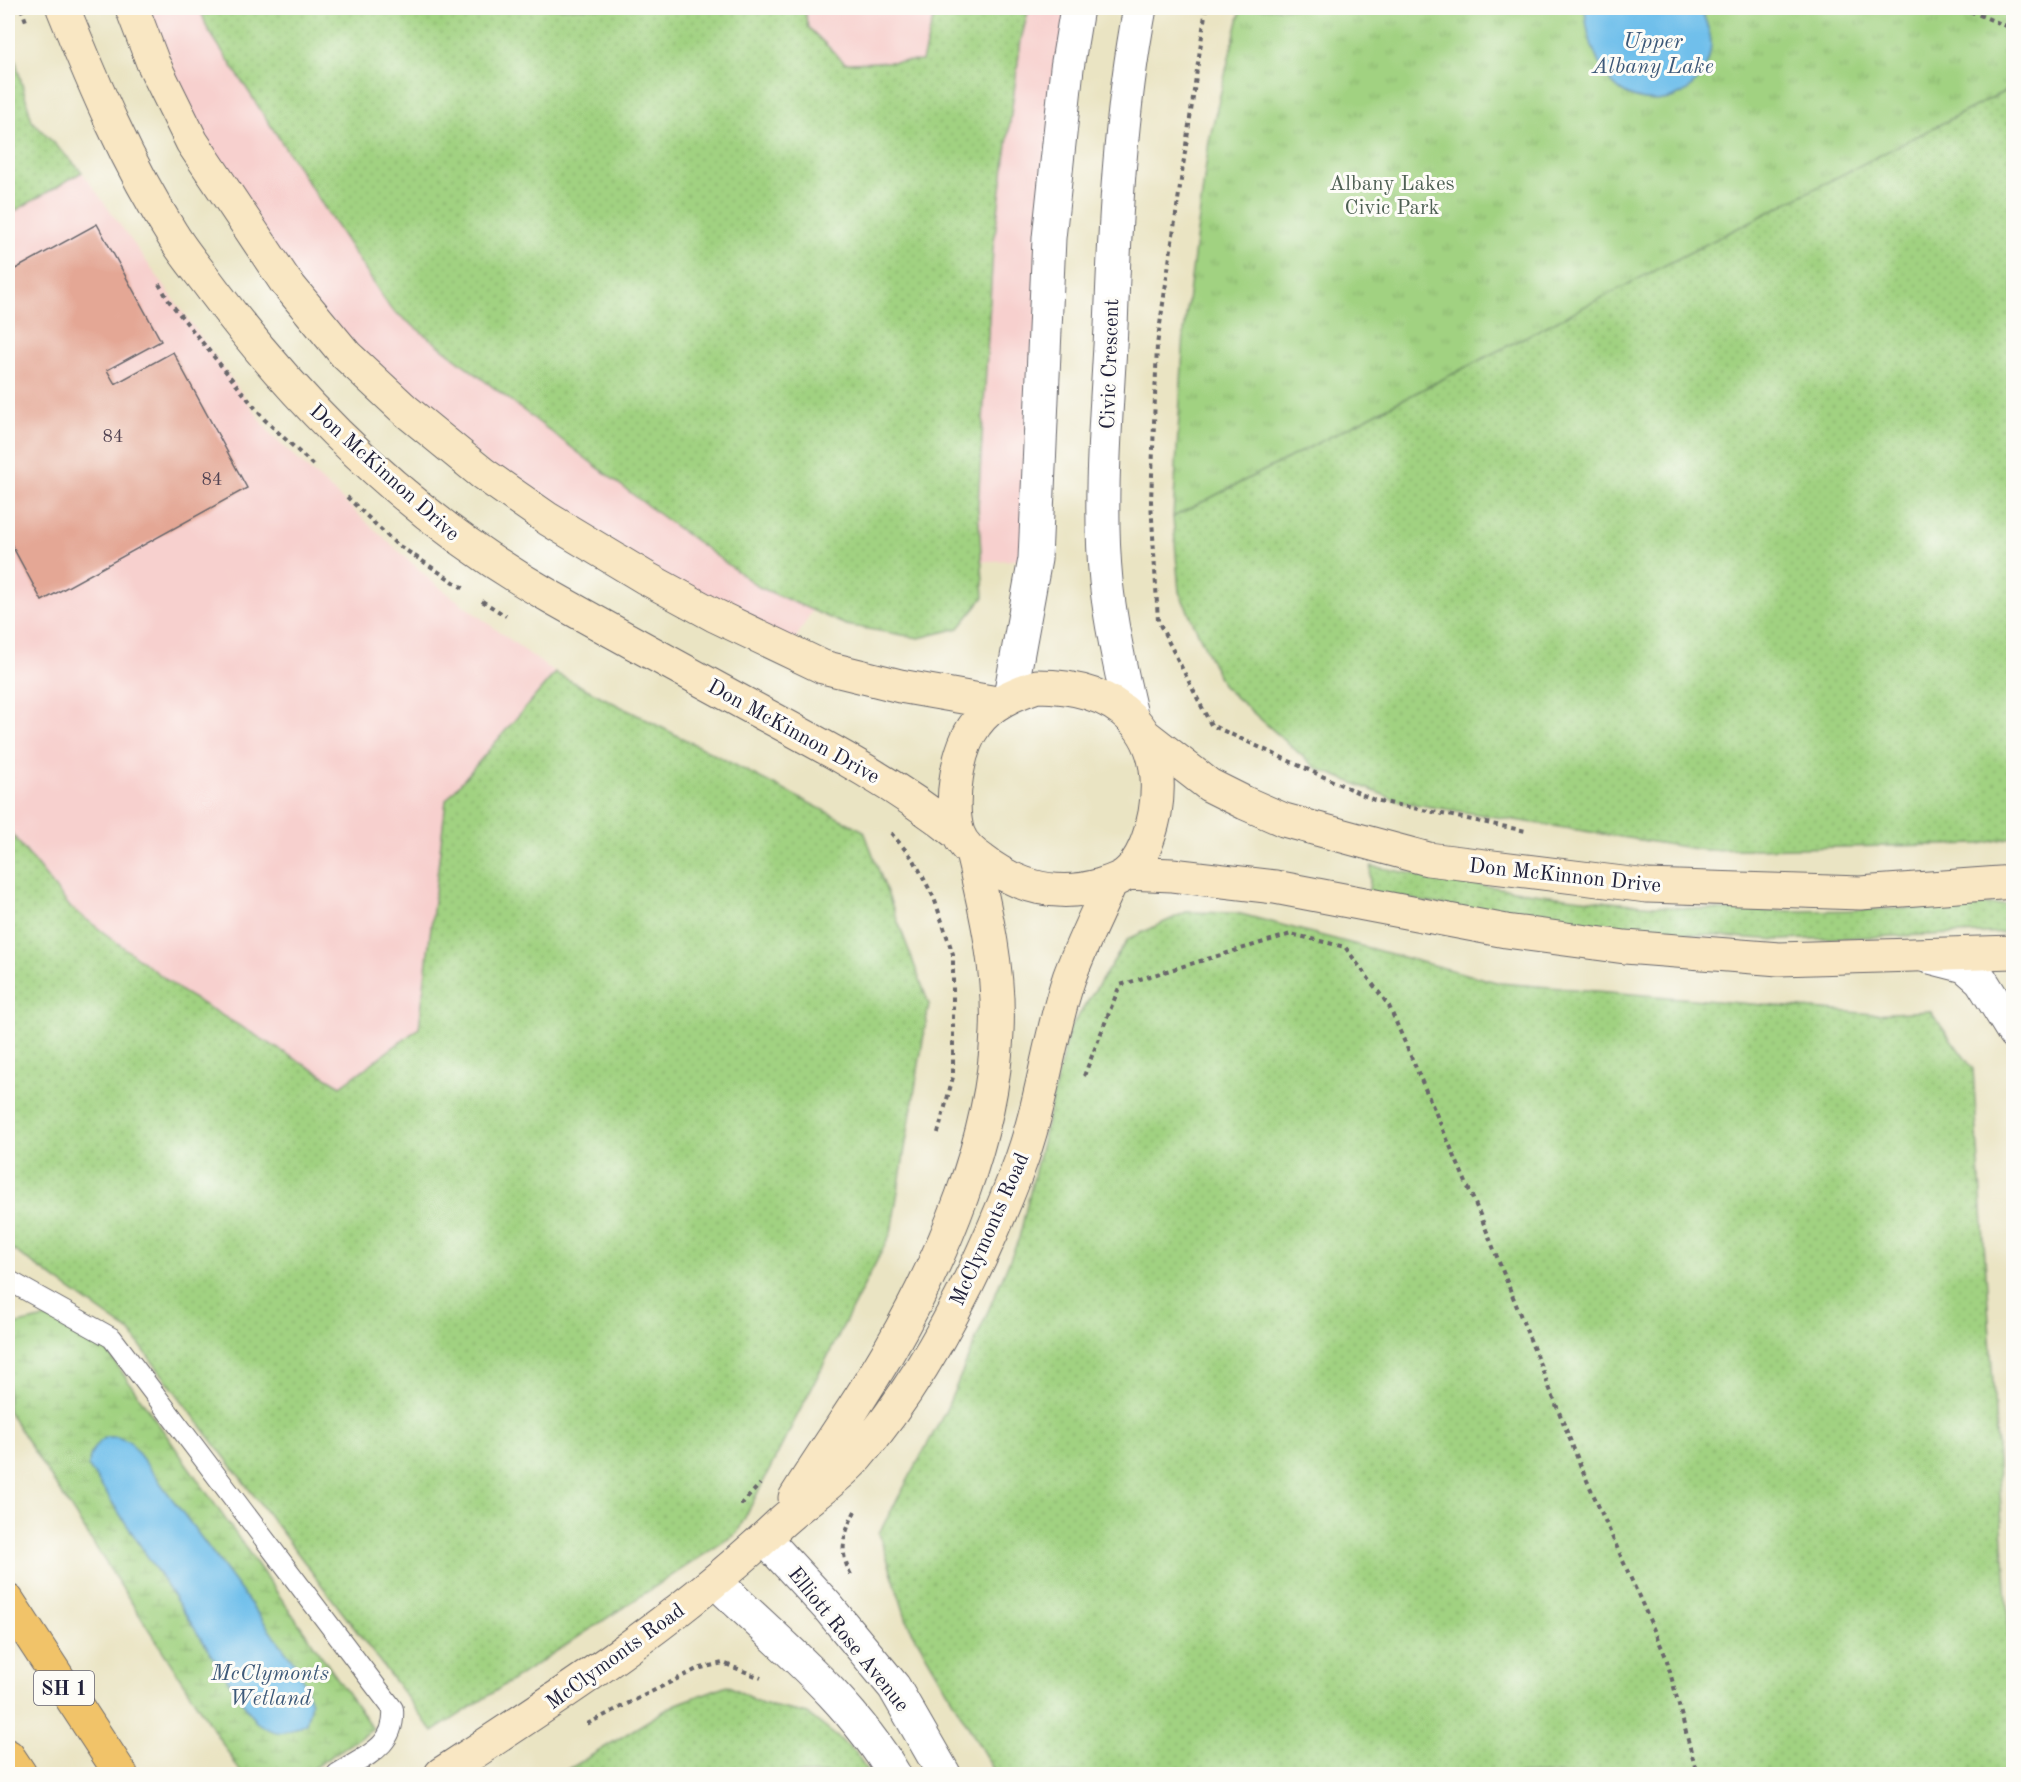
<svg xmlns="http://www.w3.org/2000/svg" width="2021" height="1782" font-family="'Old Standard TT',serif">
  <defs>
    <pattern id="grass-dots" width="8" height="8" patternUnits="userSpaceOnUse" patternTransform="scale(1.5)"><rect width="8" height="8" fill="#a1d281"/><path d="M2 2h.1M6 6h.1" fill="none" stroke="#8ab470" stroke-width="1.8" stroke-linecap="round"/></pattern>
    <pattern id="wetland-marsh" width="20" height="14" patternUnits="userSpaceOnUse" patternTransform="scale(1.5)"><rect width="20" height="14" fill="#a1d281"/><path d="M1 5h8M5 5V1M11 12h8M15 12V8" fill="none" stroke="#8ab470"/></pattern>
    <pattern id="park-tufts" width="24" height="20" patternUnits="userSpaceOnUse" patternTransform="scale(1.5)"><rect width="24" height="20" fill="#a1d281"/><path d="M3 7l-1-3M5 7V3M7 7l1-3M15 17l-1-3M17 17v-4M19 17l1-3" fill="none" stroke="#8ab470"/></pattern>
  </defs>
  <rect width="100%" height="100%" fill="#fdfcf7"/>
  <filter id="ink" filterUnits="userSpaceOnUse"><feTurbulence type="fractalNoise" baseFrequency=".0167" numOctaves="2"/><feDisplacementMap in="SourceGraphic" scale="12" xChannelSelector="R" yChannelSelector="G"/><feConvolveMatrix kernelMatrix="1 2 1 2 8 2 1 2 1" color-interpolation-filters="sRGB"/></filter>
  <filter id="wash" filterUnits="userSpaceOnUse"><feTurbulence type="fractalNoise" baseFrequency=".008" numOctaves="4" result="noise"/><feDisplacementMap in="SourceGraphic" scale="24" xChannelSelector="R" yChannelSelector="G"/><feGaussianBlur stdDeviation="1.35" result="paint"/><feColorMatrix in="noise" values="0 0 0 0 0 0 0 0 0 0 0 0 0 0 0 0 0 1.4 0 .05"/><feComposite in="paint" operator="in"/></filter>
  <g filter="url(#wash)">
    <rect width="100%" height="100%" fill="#eae4c3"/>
    <path fill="#f7d0ce" d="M132,8H1077L1035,559L838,568L788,651L548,519L285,281Z
      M82,172L273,437L434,583L555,673L446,800L419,1028L341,1086L184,993L70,907L8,829V215Z"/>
    <path fill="url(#grass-dots)" stroke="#627a5e" stroke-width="1.5" d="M200,8H804L808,27L845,63L922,61L936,8H1029L1021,40L993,249L978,507L984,597L959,628L919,638L846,625L759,587L653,510L390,308L207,28Z
      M8,33L32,121L82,172L8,215Z
      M2013,87V837L1980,844L1703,850L1401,802L1316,768L1223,686L1179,592L1173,517Z
      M555,673L864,831L929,1004L891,1233L737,1533L433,1732L130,1332L8,1246V829L70,907L184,993L341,1086L419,1028L446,800Z
      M1371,866C1505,892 1645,911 1782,911C1859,911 1936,907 2013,904V932L1779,940L1630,930L1493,914L1369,892Z
      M1186,912L1237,913L1500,983L1873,1014L1930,1011L1973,1069L2013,1698V1774H996L908,1624L879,1533L946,1410L1019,1238L1069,1030L1128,939Z
      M727,1685L762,1704L808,1714L856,1752L868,1774H561L674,1705Z"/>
    <path fill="url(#wetland-marsh)" stroke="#627a5e" stroke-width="1.5" d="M55,1316L105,1348L373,1729L304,1774H242L8,1411V1326Z"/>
    <path fill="url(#park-tufts)" stroke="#627a5e" stroke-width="1.5" d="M1241,8H2013V87L1173,517L1184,332L1209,141Z"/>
    <path fill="#70bfeb" stroke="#497093" stroke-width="1.5" d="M1585,8H1701C1704,18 1711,32 1711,43C1710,84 1672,111 1633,97C1601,86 1586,38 1585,8Z
      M106,1437H117L130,1442L299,1669L311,1703L306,1723C284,1735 276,1737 255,1721L89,1467C89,1452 94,1446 106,1437Z"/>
    <g id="blocks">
      <path fill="#e4a795" d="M97,224L161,341L107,370L115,384L173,352L247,488L42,601L8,538V273Z"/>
    </g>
  </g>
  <g filter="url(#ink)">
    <use href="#blocks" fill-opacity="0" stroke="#68666b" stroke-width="1.5"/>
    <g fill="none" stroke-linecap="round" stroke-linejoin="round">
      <defs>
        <path id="service" d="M8,1280L112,1338L393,1709C396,1747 365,1756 337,1774"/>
        <path id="minor" d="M1926,956L1965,966L1981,980L2014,1033"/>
        <path id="tertiary" d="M1010,696L1035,559L1049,238L1067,68L1077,8
          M1132,719C1121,673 1111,628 1106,581C1098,500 1107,409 1111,327C1115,220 1120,113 1140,8
          M765,1539L827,1606L894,1687L944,1774
          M716,1582C778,1642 850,1699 894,1774"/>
        <path id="secondary" d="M63,8C94,85 127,163 172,234C184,254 200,272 213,290C305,413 417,521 551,597C620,636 690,674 760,712C829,749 897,785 958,834
          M132,8L153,63L192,142L285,281L346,355L405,410L482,473L548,519L646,578L714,615L823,667L900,686L997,703
          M1037,686C1117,686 1169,729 1155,813C1151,833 1143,860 1126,874C1120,879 1110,882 1101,885C1058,898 1017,887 982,860C973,854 962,844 958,833C949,803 957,749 976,724C991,703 1014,694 1037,686Z
          M1146,736L1209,785L1245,803L1284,820L1428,859L1647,886L1860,893L2014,882
          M1127,873L1172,875L1275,887L1506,931L1625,947L1779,959L2014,952
          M795,1498C826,1448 861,1400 890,1349C943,1257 993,1139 997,1032C1000,972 986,911 972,853
          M441,1774C559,1697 674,1623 777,1526C802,1502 834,1483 857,1457C928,1374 979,1270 1018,1169C1042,1107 1048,1040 1069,978C1081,945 1097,914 1111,882"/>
        <path id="motorway" d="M8,1601L121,1774
          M8,1756L20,1774"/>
      </defs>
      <use href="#service" stroke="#68666b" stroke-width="22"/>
      <use href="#minor" stroke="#68666b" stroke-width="35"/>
      <use href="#tertiary" stroke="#68666b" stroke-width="35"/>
      <use href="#secondary" stroke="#68666b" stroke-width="35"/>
      <use href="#motorway" stroke="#68666b" stroke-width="35"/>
      <path stroke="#68666b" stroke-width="4" stroke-dasharray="4.5 4.5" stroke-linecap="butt" d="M21,8L26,21
        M1206,8L1157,345L1151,501L1158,621L1211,725L1374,800L1526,831
        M1962,8L2014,29
        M159,284L169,301L264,419L313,465
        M347,497L395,543L466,590
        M482,601L506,616
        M891,833L914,860L934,898L953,954V1077L938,1133
        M1084,1076L1120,985L1291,934L1345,947L1389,1006L1481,1217L1581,1467L1666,1657L1697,1774
        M741,1505L760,1484
        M851,1575C838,1550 844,1534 855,1511
        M587,1724L697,1669L723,1663L761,1678"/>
      <use href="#service" stroke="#fff" stroke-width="20"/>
      <use href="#minor" stroke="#fff" stroke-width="33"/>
      <use href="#tertiary" stroke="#fff" stroke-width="33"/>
      <use href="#secondary" stroke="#f9e7c3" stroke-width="33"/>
      <use href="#motorway" stroke="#f1c369" stroke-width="33"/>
    </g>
  </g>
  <g text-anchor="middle" stroke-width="6" stroke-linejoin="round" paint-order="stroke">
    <g font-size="18" fill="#524352">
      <text x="113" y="442">84</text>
      <text x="212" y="485">84</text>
    </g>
    <rect fill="#fdfcf7" stroke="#646373" stroke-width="1.5" x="34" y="1671" width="60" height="34" rx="4.5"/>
    <g font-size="20" font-weight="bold" fill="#22223b">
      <text x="64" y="1695">SH 1</text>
    </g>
    <g font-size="21" fill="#4e6054" stroke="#fdfcf7">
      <text x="1392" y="190">Albany Lakes<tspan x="1392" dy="24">Civic Park</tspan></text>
    </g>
    <g font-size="21" fill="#22223b" stroke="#fdfcf7">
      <text transform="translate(1109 364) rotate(-88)" y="7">Civic Crescent</text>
      <text transform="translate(385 472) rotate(42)" y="7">Don McKinnon Drive</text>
      <text transform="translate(794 731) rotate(29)" y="7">Don McKinnon Drive</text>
      <text transform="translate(1565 875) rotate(6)" y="7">Don McKinnon Drive</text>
      <text transform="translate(989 1229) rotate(-66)" y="7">McClymonts Road</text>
      <text transform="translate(849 1639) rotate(51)" y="7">Elliott Rose Avenue</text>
      <text transform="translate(615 1656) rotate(-36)" y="7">McClymonts Road</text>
    </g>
    <g font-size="22" font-style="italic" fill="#3d5979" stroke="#fdfcf7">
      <text x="1653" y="48">Upper<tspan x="1653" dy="25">Albany Lake</tspan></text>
      <text x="270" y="1680">McClymonts<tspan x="270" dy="25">Wetland</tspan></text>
    </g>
  </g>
  <rect width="2021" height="1782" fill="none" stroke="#fdfcf7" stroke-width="30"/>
</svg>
